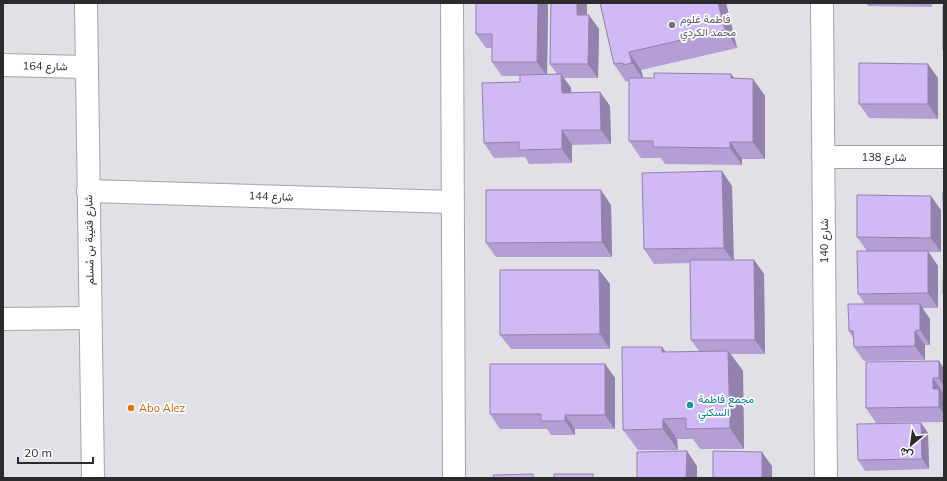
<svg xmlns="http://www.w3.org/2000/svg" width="947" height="481" font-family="Mulish,Vazirmatn,sans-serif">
  <rect width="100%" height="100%" fill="#e1e0e6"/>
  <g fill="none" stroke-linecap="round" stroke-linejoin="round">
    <defs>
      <path id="minor" d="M452,3L454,478
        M822,3L826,478
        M3,65L86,67
        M823,157H944
        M88,191L453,202
        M3,319L90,318"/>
      <path id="tertiary" d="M86,3L93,478"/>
    </defs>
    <use href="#minor" stroke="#a4a4a9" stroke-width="24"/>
    <use href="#tertiary" stroke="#a4a4a9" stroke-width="24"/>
    <use href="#minor" stroke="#fff" stroke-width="22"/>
    <use href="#tertiary" stroke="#fff" stroke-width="22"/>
  </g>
  <path fill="#b39fd3" d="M551,3H587V15L599,29L598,78H564L571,88V93L600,92L610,106L611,144L572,145V163L529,164L525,157L494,158L484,143L520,82V76H502L492,62V48H486L476,34L548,5L547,74H557L550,64Z
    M600,3H726L737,48L641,70L643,78H654L731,74L734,78L753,79L765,96V159H742V165L665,164L661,158H641L629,141V81L626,82L614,64Z
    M866,3H932V7L868,6Z
    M938,78V119L869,118L859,104Z
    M732,186L733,260H754L764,274L765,354H731L743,371L744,449H700L693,439H677L678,450H638L623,430L662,347L666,352L699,351L691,340L690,263L654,264L644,249Z
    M611,205L612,257H496L486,243Z
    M941,210V252H928L938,266V308H922L930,319V345H925V360L864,361L854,347L853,338L849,331L865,304L858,294L867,251L857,237Z
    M599,270L610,284V349H511L500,335Z
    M939,361L944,369V393H943V394L944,396V422L876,423L866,408Z
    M605,364L615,378V429H575V435H551L547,429H500L490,414Z
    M921,423L928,433L929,469L865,471L858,460Z"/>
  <path fill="#9282ac" d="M538,3H547L548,5L547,76L537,62Z
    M577,3H587V29L577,15Z
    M718,3H726L737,48L725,30Z
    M589,15L599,29L598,78L588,64Z
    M629,52L641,70L644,80L632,63Z
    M928,64L938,78V119L928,104Z
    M561,74L571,88L572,107L562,93Z
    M731,74L743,91L731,78Z
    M753,79L765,96V159L753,142Z
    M600,92L610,106L611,144L601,130Z
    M562,130L572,145V163L562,149Z
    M730,142L742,159V165L730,148Z
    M722,171L732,186L734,262L724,248Z
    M601,190L611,205L612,257L602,242Z
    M931,196L941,210V252L931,238Z
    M928,251L938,266V308L928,293Z
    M754,260L764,274L765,354L755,340Z
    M599,270L610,284V349L600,334Z
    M920,304L930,319V345L920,330Z
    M915,331L925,345V360L915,346Z
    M662,347L676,367L662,352Z
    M728,351L743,371L744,449L730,428Z
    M939,361L944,369V386L939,378Z
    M605,364L615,378V429L605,415Z
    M933,378L943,393V394L944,396V414L939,407L933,389Z
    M565,415L575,429V435L565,421Z
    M663,419L677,439L678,450L663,429Z
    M921,423L928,433L929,469L922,459Z
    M687,451L697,466V478H686Z
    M762,452L772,466V478H762Z"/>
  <path fill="#d0b9f5" stroke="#9282ac" d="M476,3H538L537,62H492V34H476Z
    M551,3H577V15H589L588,64H550Z
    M600,3H718L725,30L629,52L632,63L623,65V63L614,64Z
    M943,6H944V50H943Z
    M859,63L928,64V104H859Z
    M654,73L731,74V78L753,79V142H730V148L653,147V141H629V78H654Z
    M561,74L562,93L600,92L601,130H562V149L519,150V142L484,143L482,83L520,82V75Z
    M722,171L724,248L644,249L642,173Z
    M486,190H601L602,242L486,243Z
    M943,192H944V238Z
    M857,195L931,196V238L857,237Z
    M944,244V293H943Z
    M857,251H928V293L858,294Z
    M690,260H754L755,340H691Z
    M500,270H599L600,334L500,335Z
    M848,304H920V330L915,331V346L854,347L853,331H849Z
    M622,347H662V352L728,351L730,428L686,429V418L663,419V429L623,430Z
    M939,361V378H933V389H939V407L866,408V362Z
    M490,364H605V415H565V421H541V414H490Z
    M921,423L922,459L858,460L857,424Z
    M687,451L686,478H637V452Z
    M713,451L762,452V478H713Z
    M533,474V478H494L493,475Z
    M554,474H593V478H554Z"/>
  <circle fill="#6b7280" stroke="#fff" stroke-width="1.5" cx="672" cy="25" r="4"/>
  <circle fill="#0f9aa8" stroke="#fff" stroke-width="1.5" cx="690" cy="405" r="4"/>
  <circle fill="#e8710a" stroke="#fff" stroke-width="1.5" cx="131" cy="408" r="4"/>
  <g text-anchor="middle" stroke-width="3.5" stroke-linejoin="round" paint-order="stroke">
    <g font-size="11" fill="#5b616d" stroke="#fff" text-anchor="start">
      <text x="680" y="23">فاطمة غلوم<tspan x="680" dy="13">محمد الكردي</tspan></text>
    </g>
    <g font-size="11" fill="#2b2b2d" stroke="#fff">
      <text transform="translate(45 66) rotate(1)" y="4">شارع 164</text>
      <text x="884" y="161">شارع 138</text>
      <text transform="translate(271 196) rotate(2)" y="4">شارع 144</text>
      <text transform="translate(89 240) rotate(-91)" y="4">شارع قتيبة بن مُسلم</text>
      <text transform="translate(824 241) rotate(-90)" y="4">شارع 140</text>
    </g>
    <g font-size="11" fill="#0d838f" stroke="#fff" text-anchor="start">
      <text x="698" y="403">مجمع فاطمة<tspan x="698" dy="13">السكني</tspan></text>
    </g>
    <g font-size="11" fill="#c56008" stroke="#fff" text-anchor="start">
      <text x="139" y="412">Abo Alez</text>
    </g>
  </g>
  <rect width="947" height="481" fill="none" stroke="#2b2b2d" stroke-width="8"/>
  <g transform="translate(911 445) rotate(209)" stroke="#ffffff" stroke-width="3" paint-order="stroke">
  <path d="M0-3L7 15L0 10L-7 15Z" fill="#2b2b2d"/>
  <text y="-6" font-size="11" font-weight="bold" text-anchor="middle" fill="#2b2b2d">ش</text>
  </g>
  <path d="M18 457v6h75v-6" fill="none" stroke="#2b2b2d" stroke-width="2"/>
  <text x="24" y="457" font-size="12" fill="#2b2b2d" stroke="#ffffff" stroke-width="3" paint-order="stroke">20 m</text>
</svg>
